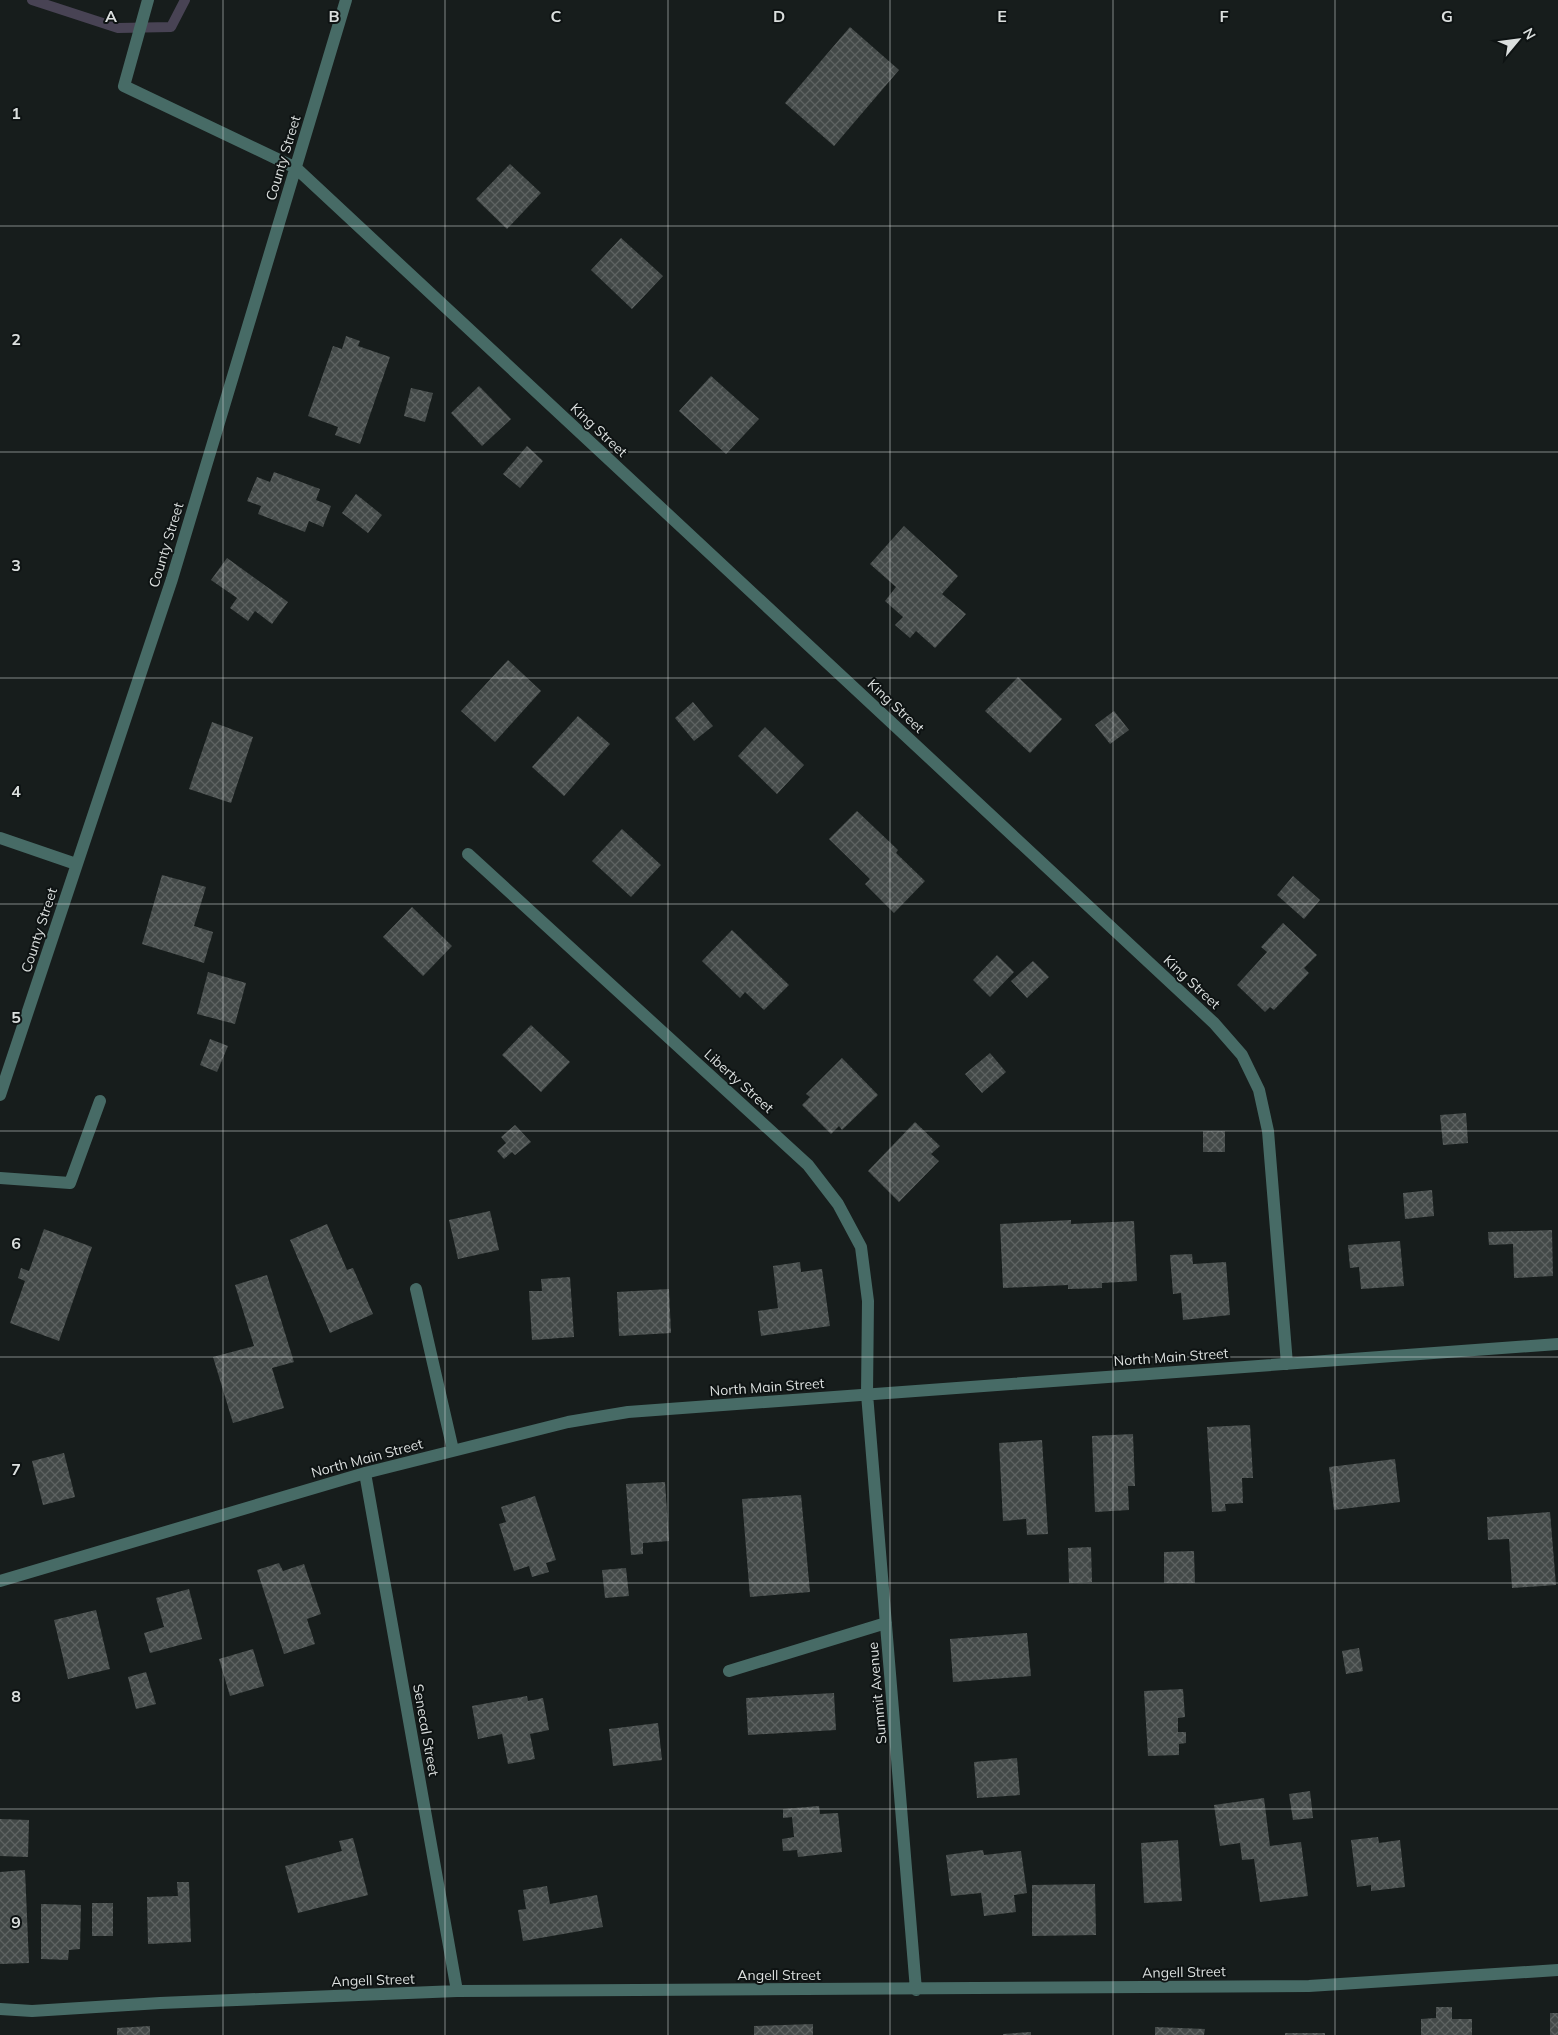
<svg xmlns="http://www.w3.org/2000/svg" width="1558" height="2035" font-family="Mulish,sans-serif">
  <defs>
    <pattern id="building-cross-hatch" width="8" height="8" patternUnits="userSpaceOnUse" patternTransform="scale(1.25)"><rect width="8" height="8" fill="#434948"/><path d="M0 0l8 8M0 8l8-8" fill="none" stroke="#5e6362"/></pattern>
  </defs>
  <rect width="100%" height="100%" fill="#171d1c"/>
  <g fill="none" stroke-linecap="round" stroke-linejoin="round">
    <path stroke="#484354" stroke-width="10" d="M32,0L118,28L171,27L185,0"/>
  </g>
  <path fill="url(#building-cross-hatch)" d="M850,27L899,70L834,146L785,103Z
    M510,164L541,193L507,229L476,199Z
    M621,238L663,276L632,309L591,270Z
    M346,336L360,341L358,346L390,357L360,444L335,435L338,427L308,416L333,346L342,349Z
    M711,376L759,419L726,454L679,411Z
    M479,386L511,419L482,446L451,413Z
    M411,388L433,393L425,422L404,416Z
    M527,446L543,461L520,488L503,474Z
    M274,472L320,489L316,500L331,506L323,527L309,521L305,532L258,514L261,506L247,501L257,477L270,482Z
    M356,494L382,515L368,533L342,513Z
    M904,526L958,576L942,594L966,614L935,648L916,631L910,638L895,625L903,617L885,601L896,587L870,564Z
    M227,558L288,602L272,624L255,611L248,621L230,608L237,598L211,580Z
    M508,660L541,691L495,742L461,711Z
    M1018,677L1062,719L1030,753L985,711Z
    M693,702L713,726L694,741L675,718Z
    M1114,711L1129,730L1110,744L1095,725Z
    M578,716L610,744L564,796L532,767Z
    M212,722L253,737L231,803L189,789Z
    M765,727L804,765L777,794L738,756Z
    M857,811L898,850L896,853L925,881L894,913L865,884L870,879L829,839Z
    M622,829L661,865L631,897L592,861Z
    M162,875L206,887L194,926L213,932L204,963L142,944Z
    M1293,876L1320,900L1304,919L1277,895Z
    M412,907L452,946L423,976L383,937Z
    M1283,923L1317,955L1304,968L1309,973L1274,1010L1270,1007L1265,1012L1237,985L1267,952L1261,947Z
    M732,930L789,985L764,1010L745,992L740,998L702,961Z
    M997,955L1014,972L990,997L973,980Z
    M1033,961L1049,977L1027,998L1011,981Z
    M208,972L246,983L235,1024L197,1014Z
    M531,1025L570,1062L541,1092L502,1055Z
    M210,1039L228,1046L217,1072L200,1065Z
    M990,1053L1006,1072L982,1093L965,1074Z
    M842,1058L878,1095L842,1130L839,1126L831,1134L802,1105L810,1097L806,1094Z
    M1466,1113L1468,1143L1443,1145L1440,1115Z
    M915,1122L940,1146L931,1154L939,1161L899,1202L868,1171Z
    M515,1125L531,1142L515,1155L512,1152L504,1159L497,1151L506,1143L501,1137Z
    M1203,1131H1225V1152H1203Z
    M1432,1190L1434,1216L1405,1219L1403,1193Z
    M490,1211L499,1250L458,1259L449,1220Z
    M1071,1220V1224L1134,1221L1137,1281L1102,1283V1288L1068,1289V1285L1003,1288L1000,1224Z
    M327,1224L347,1270L353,1268L373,1314L330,1333L290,1240Z
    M44,1229L92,1247L59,1341L10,1323L25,1281L18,1278L21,1268L29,1271Z
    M1552,1230L1553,1276L1514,1278L1513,1244L1489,1245L1488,1232Z
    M1400,1241L1404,1286L1361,1289L1359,1267L1350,1268L1348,1245Z
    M1192,1254L1193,1264L1226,1262L1230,1315L1183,1320L1181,1293L1173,1294L1170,1255Z
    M800,1262L801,1272L822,1269L830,1326L761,1336L758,1311L778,1308L773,1266Z
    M267,1275L294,1362L272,1368L284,1408L233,1423L213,1357L254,1346L235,1285Z
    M570,1277L574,1337L532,1340L529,1291H542L541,1279Z
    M669,1289L671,1333L619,1336L617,1292Z
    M1250,1425L1253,1478H1242L1243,1503L1225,1504L1226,1511L1212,1512L1207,1427Z
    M1133,1434L1135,1486H1128L1129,1510L1095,1512L1092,1436Z
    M1042,1440L1048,1534L1027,1535L1026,1519L1003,1521L999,1443Z
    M64,1453L75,1497L43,1505L32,1461Z
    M1395,1459L1400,1502L1334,1510L1329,1467Z
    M665,1482L669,1541L643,1543V1554L631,1555L626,1484Z
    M801,1495L810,1592L750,1597L742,1499Z
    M535,1496L556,1560L546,1563L549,1572L532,1577L529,1566L514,1571L499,1524L506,1522L501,1507Z
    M1550,1512L1556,1585L1512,1588L1509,1539L1488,1540L1487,1517Z
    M1091,1547L1092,1582L1069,1583L1068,1548Z
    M1194,1551L1195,1583H1164V1552Z
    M279,1563L283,1571L304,1564L321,1614L307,1619L315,1644L284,1654L257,1570Z
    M626,1568L629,1596L605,1598L602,1570Z
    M189,1589L202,1639L150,1653L144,1633L164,1627L156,1598Z
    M96,1610L110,1669L68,1679L54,1620Z
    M1027,1633L1031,1676L953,1682L950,1639Z
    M1359,1648L1363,1671L1346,1674L1342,1651Z
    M253,1649L264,1686L230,1696L219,1659Z
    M146,1672L156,1704L136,1709L128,1677Z
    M1183,1689L1185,1717L1178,1718V1732H1186V1743L1179,1744V1755L1148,1756L1144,1691Z
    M834,1693L836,1730L748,1735L746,1698Z
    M527,1696L528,1701L543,1698L549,1730L530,1734L535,1759L508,1764L502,1734L478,1739L472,1706Z
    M658,1723L662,1760L613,1766L609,1729Z
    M1017,1758L1020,1795L977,1798L974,1762Z
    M1310,1791L1313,1818L1293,1820L1289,1794Z
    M1264,1798L1270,1846L1301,1842L1308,1896L1260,1902L1254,1859L1242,1860L1240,1843L1220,1846L1214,1805Z
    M819,1806L820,1814L838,1813L842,1852L798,1857L797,1850L783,1851L782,1839L794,1837L792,1817L783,1818V1809Z
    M0,1819L29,1820L28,1857L0,1856Z
    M1378,1837L1379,1843L1400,1840L1405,1887L1371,1891V1885L1357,1887L1351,1840Z
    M353,1838L368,1895L298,1913L285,1866L342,1851L339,1841Z
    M1178,1840L1182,1901L1144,1903L1141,1843Z
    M983,1850L984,1855L1021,1851L1027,1893L1014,1895L1016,1912L984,1916L981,1893L951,1896L946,1855Z
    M25,1870L29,1963L0,1964V1872Z
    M177,1882H189L191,1942L148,1944L147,1897L178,1896Z
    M1095,1884L1096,1935L1032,1936V1885Z
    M547,1886L550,1904L597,1895L603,1927L523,1941L518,1910L526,1909L523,1890Z
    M92,1903H113V1936H92Z
    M41,1904L81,1905L80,1949L69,1950L68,1960L41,1959Z
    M1436,2007H1452V2019H1472V2035H1421V2019L1436,2018Z
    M1550,2013H1558V2035H1550Z
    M813,2024V2035H754V2026Z
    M150,2026V2035H117V2028Z
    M1155,2027L1205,2029L1204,2035H1155Z
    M1031,2032V2035H1003V2034Z
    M1285,2033H1325V2035H1285Z"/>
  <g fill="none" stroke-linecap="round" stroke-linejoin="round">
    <path stroke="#476b66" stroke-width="12" d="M148,0L124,86L296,168L1214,1023L1242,1055L1259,1090L1268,1131L1287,1364
      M0,838L76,864
      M468,854L808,1165L838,1204L861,1247L868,1301L867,1394L916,1990
      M0,1095L172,579L346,0
      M0,1178L70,1183L100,1101
      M416,1289L453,1450
      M365,1473L457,1991
      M0,1581L365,1473L568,1422L628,1412L1558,1344
      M729,1671L886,1623
      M0,2009L32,2011L160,2003L457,1991L1309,1986L1558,1970"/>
  </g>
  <path fill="none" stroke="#dbdfde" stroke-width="1" stroke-opacity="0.55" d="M223,0V2035M445,0V2035M668,0V2035M890,0V2035M1113,0V2035M1335,0V2035M0,226H1558M0,452H1558M0,678H1558M0,904H1558M0,1131H1558M0,1357H1558M0,1583H1558M0,1809H1558"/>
  <g text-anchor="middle" stroke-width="4" stroke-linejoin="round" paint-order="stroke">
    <g font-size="14" fill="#dbdfde" stroke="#0e1313">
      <text transform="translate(283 158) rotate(-73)" y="5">County Street</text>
      <text transform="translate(599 430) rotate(43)" y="5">King Street</text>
      <text transform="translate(166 545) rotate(-73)" y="5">County Street</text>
      <text transform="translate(896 706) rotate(43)" y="5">King Street</text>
      <text transform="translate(39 930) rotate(-72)" y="5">County Street</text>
      <text transform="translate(1192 982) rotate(43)" y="5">King Street</text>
      <text transform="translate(739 1081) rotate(42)" y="5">Liberty Street</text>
      <text transform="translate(1171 1357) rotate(-4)" y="5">North Main Street</text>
      <text transform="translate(767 1387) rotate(-4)" y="5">North Main Street</text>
      <text transform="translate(367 1458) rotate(-15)" y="5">North Main Street</text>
      <text transform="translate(877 1693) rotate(-95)" y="5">Summit Avenue</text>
      <text transform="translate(426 1730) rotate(80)" y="5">Senecal Street</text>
      <text transform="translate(1184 1972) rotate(-1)" y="5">Angell Street</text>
      <text x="779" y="1980">Angell Street</text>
      <text transform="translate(373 1980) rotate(-2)" y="5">Angell Street</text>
    </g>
  </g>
  <g font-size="16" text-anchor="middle" font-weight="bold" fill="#dbdfde" stroke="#0e1313" stroke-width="4" stroke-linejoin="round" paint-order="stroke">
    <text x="111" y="22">A</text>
    <text x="334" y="22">B</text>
    <text x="556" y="22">C</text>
    <text x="779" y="22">D</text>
    <text x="1002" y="22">E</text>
    <text x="1224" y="22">F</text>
    <text x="1447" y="22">G</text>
    <text x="16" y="119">1</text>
    <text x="16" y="345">2</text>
    <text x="16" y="571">3</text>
    <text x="16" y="797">4</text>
    <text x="16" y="1023">5</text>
    <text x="16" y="1249">6</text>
    <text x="16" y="1475">7</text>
    <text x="16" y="1702">8</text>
    <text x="16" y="1928">9</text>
  </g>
  <g transform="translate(1518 40) rotate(61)" stroke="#0e1313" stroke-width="4" paint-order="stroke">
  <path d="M0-4L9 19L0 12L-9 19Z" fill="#dbdfde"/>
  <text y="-8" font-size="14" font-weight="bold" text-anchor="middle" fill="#dbdfde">N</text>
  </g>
</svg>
